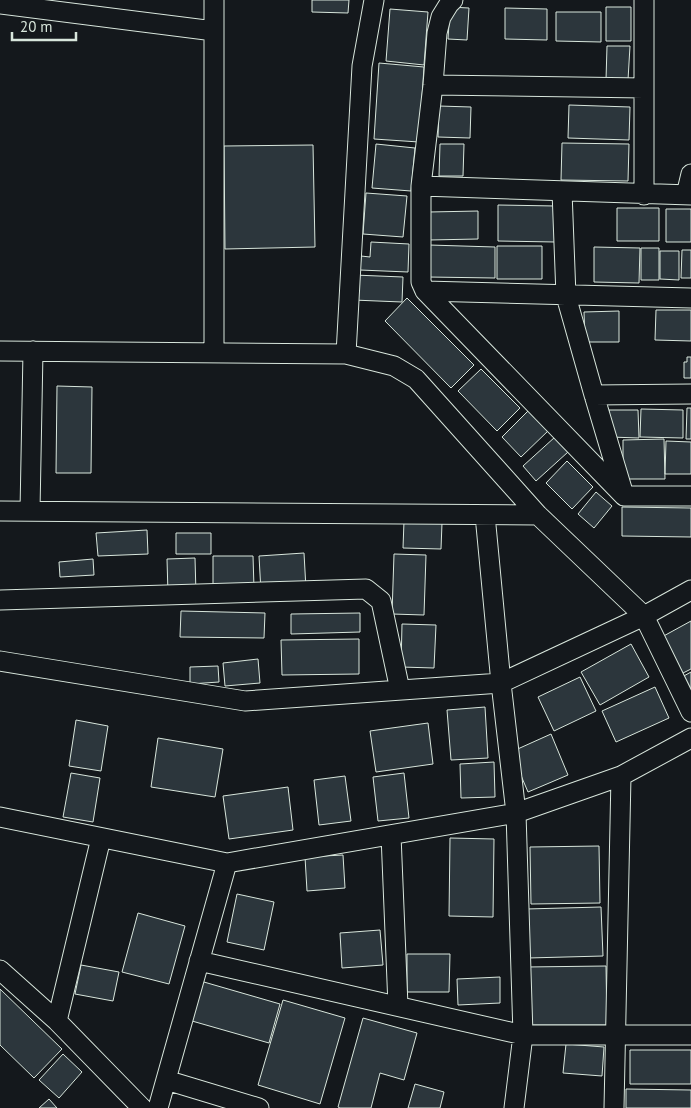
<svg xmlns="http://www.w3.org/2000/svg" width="691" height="1108" font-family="'PT Sans',sans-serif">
  <rect width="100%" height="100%" fill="#14181c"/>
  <path fill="#2c363c" stroke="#d8e6dc" d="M312,0H349L348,13L312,12Z
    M450,7L469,8L467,40L448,39Z
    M606,7H631V41H606Z
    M505,8L547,9V40L505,39Z
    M390,9L428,12L424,65L386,61Z
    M556,12H601V42L556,41Z
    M607,46H630L628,80H606Z
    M379,63L424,67L419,142L374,139Z
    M569,105L630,107L629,140L568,138Z
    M439,106L471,107L470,138L438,137Z
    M562,143L629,144L628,181L561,180Z
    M376,144L415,148L411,191L372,188Z
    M440,144H464L463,176H439Z
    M313,145L315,247L225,249L224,146Z
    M366,193L407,196L403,237L363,234Z
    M498,205L556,206L555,242L498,241Z
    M617,208H659V241H617Z
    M666,209H691V242H666Z
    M478,211V239L429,240V212Z
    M371,242L409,244L408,272L360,270L361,256L370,257Z
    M429,245L495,247V278L428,277Z
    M497,246H542V279H497Z
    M594,247L640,248L639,283L594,282Z
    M641,248H659V280H641Z
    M682,250H691V278H681Z
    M660,251H679V280L660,279Z
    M354,275L403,277L402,302L353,300Z
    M407,298L474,365L451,388L385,321Z
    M656,310H691V341L655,340Z
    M619,311V342H585L584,312Z
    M687,357H691V378H684V362H687Z
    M481,369L520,408L497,431L458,391Z
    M57,386L92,387L91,473H56Z
    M687,408H691V439H686Z
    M641,409L683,410V438L640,437Z
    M529,410L549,430L521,457L502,437Z
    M609,410H638L639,438L610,437Z
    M555,437L568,452L536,481L523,466Z
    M664,439L665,479H623V440Z
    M666,441L691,442V474H665Z
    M567,461L593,487L572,509L546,483Z
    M596,492L612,506L594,528L578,514Z
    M622,507L691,508V537L622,536Z
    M404,521L442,523L441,549L403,548Z
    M147,530L148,554L98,556L96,533Z
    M176,533H211V554H176Z
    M304,553L306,589L261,592L259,556Z
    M394,554L426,555L424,615L392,614Z
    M213,556H253L254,588H213Z
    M195,558L196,594H168L167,559Z
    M93,559L94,575L60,577L59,562Z
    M181,611L265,613L264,638L180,637Z
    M360,613V632L291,634V614Z
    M691,621V669L681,674L660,638Z
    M402,624L436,625L434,668L401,667Z
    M359,639V674L282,675L281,640Z
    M631,644L649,677L600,705L581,672Z
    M258,659L260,683L225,686L223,663Z
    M218,666L219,682L190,684V667Z
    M691,672V692L682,677Z
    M580,677L596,711L554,731L538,697Z
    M655,687L669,718L616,742L602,711Z
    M485,707L488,758L451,760L447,710Z
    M76,720L108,726L101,771L69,766Z
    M428,723L433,764L376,772L370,731Z
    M551,734L568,775L528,792L511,752Z
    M158,738L223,749L215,797L151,787Z
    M494,762L495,797L461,798L460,764Z
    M71,773L100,778L93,822L63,817Z
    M404,773L409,818L378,821L373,777Z
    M345,776L351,821L319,825L314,780Z
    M288,787L293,830L229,839L223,796Z
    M450,838L494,839L493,917L449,916Z
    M599,846L600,903L531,904L530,847Z
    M343,855L345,888L307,891L305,857Z
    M237,894L274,902L264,950L227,942Z
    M601,907L603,956L528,958L526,909Z
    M138,913L185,926L169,984L122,972Z
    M380,930L383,965L342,968L340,933Z
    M407,954H450L449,992H407Z
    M81,965L119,972L113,1001L75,994Z
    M606,966L607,1025H526V967Z
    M500,977V1003L458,1005L457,979Z
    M197,980L280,1004L269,1043L185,1019Z
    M0,989L62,1049L34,1078L0,1045Z
    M283,1000L345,1018L320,1104L258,1085Z
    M363,1018L417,1033L404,1080L380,1073L371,1108H340L338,1107Z
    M566,1044L604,1047L602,1076L563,1073Z
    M630,1050H691V1084H630Z
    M63,1054L82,1072L59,1098L39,1080Z
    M415,1084L444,1092L440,1108H408Z
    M626,1089L691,1090V1108H626Z
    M49,1099L57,1108H39Z"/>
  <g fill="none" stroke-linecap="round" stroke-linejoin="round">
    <defs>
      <path id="minor" d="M453,0L449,4L441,17L437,33L433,85L421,186V282L425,291L624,496H691
        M644,0V195
        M0,4L214,31
        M433,85L644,88
        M421,186L691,195
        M562,191L566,296L594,395L623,492
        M686,195L691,174
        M425,291L691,298
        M0,351L346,354L394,366L416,379L538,515L644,616L691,712
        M214,352V0
        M346,354L362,66L374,0
        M594,395L691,394
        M0,511L538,515
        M30,511L33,351
        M485,515L501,683L516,813L523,1035L514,1108
        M0,600L366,589L381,601L400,690
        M0,661L245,701L501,683L644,616L691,590
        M0,817L227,863L516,813L621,776L691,738
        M391,835L398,1006
        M199,961L523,1035H691
        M0,970L57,1021L142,1108
        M57,1021L101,838
        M166,1080L259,1108
        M158,1108L227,863
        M614,1108L621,776"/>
    </defs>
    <use href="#minor" stroke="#d8e6dc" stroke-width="21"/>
    <use href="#minor" stroke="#14181c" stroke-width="19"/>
  </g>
  <path d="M12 32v8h64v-8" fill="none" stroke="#d8e6dc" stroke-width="2.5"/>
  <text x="20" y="32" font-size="15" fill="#d8e6dc" stroke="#14181c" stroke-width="4" paint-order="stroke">20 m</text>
</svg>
